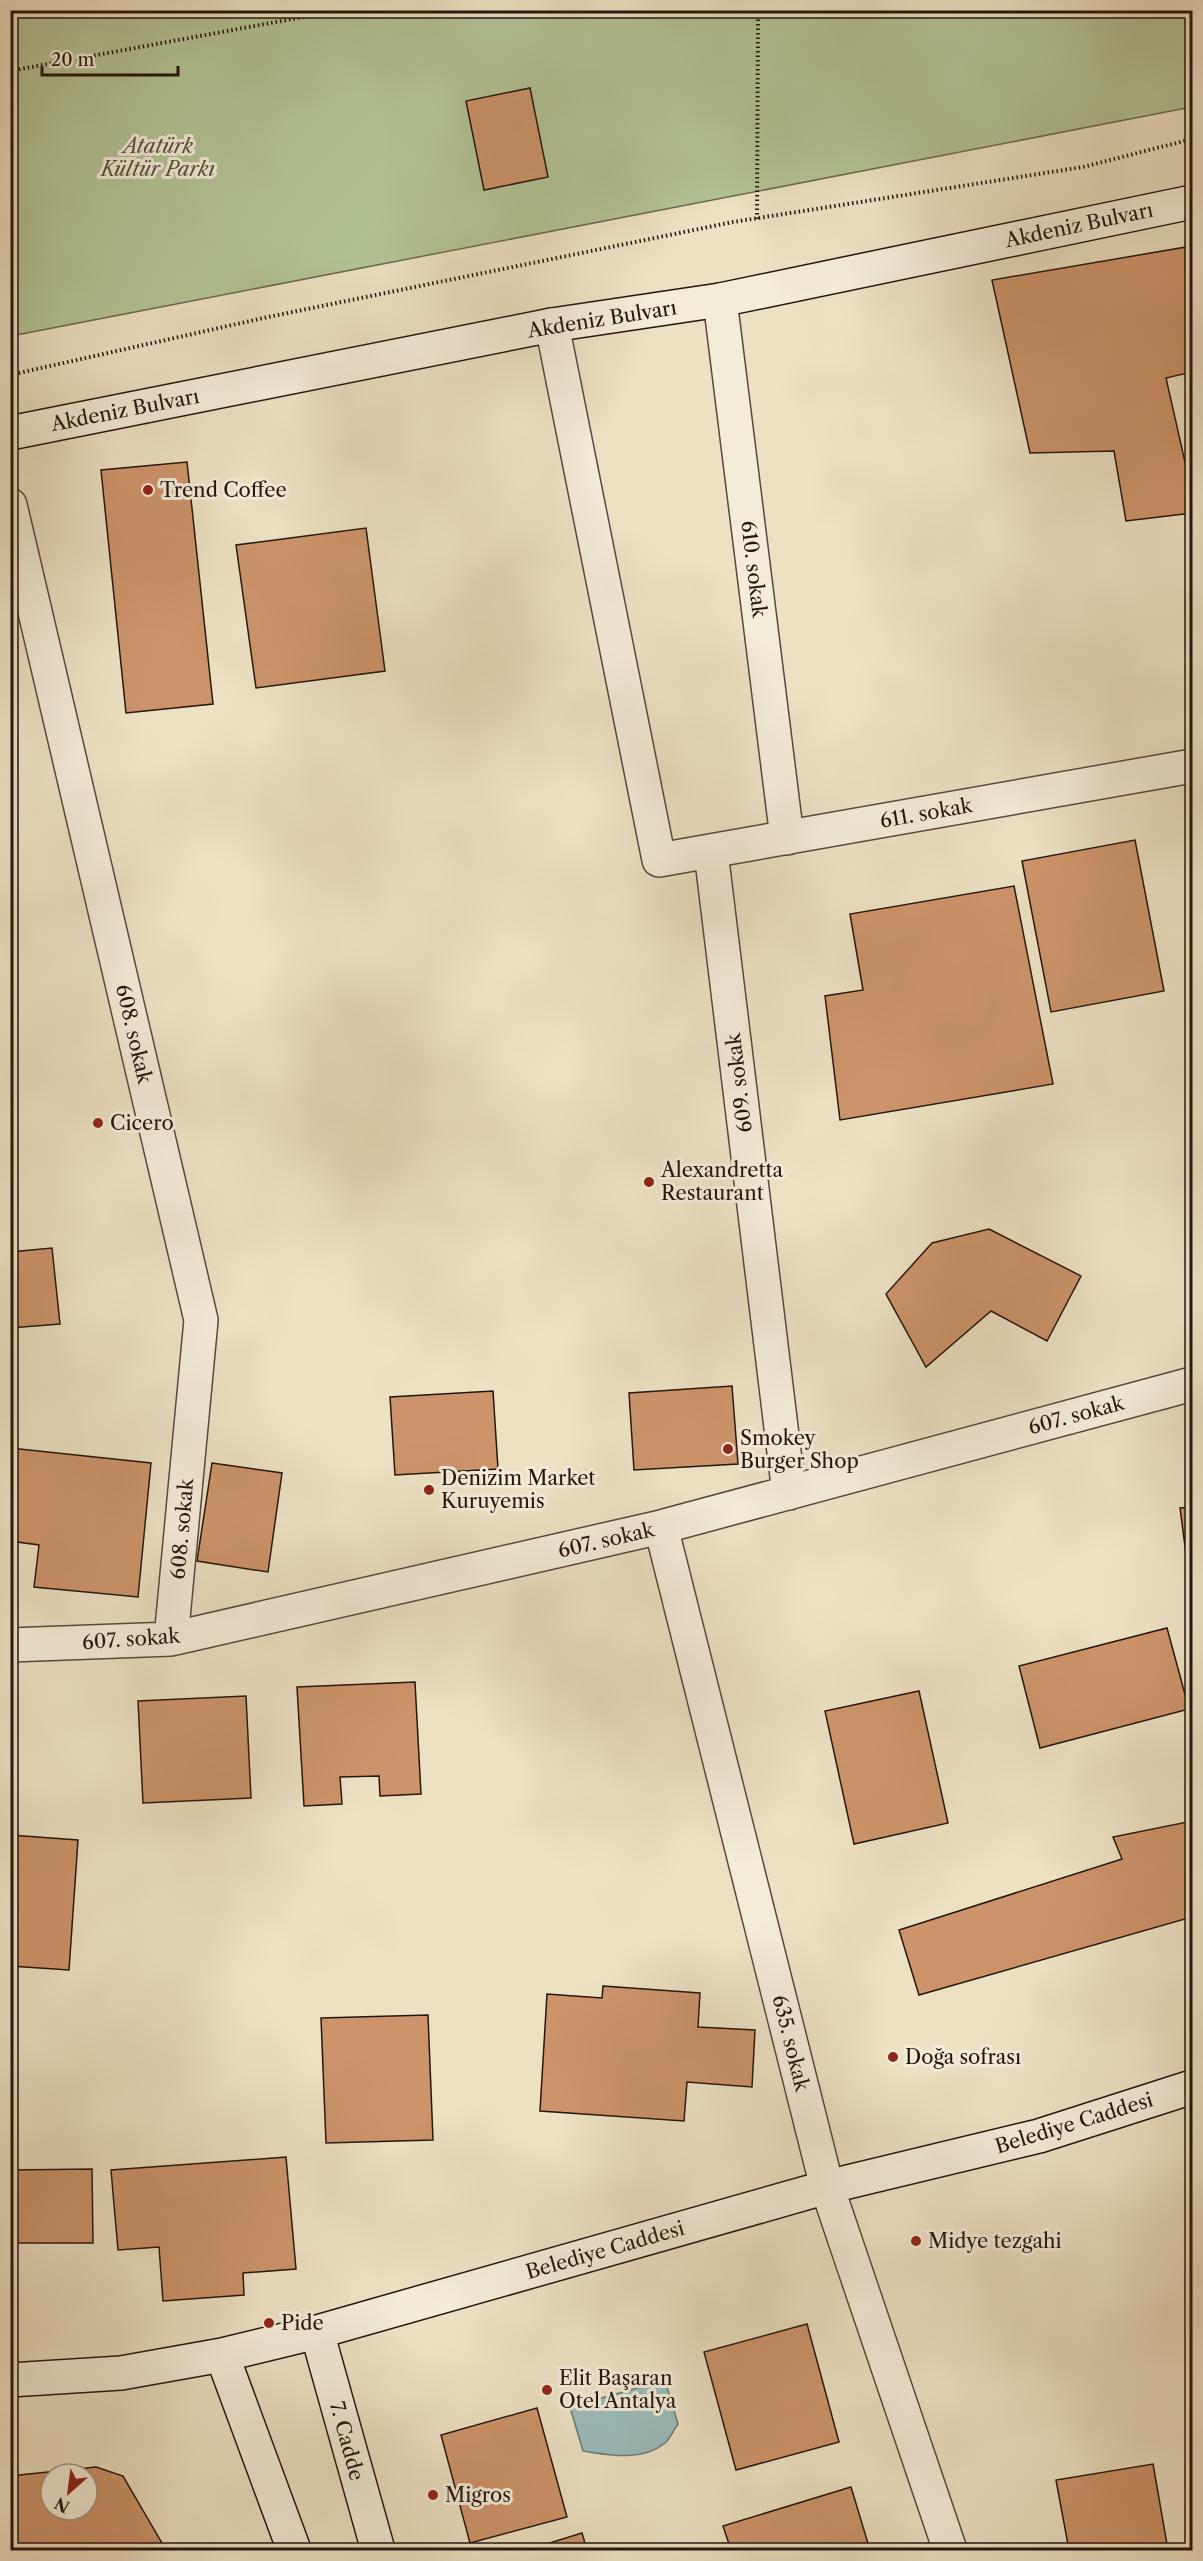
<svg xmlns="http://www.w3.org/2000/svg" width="1203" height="2561" font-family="'Libre Caslon Text',serif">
  <rect width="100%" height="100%" fill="#ede1c4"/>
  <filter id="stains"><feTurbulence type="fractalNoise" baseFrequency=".00333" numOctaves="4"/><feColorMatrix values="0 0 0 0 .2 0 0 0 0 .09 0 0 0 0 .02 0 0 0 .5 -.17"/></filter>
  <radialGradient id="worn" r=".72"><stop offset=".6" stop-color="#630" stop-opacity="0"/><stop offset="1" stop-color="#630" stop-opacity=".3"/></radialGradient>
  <path fill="#b3c497" stroke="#6c6c53" stroke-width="1.5" d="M26,10L1192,11V107L11,336V13Z"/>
  <path fill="#9bbcbc" stroke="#6c7977" stroke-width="1.5" d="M665,2380L678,2424C674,2429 670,2439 665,2443C642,2462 609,2455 583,2451L570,2407Z"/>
  <path fill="#cd946b" stroke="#25150f" stroke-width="1.5" fill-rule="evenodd" d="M530,88L548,177L484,190L466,101Z
    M1192,246V372L1166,378L1192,493V513L1126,521L1114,451L1030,453L992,280Z
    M187,462L213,704L126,713L101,470Z
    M366,528L385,671L256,688L236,545Z
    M1135,840L1164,991L1051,1012L1022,861Z
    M1014,886L1053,1084L840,1120L825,996L863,990L850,914Z
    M989,1229L1081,1276L1047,1341L991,1311L926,1367L886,1294L932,1243Z
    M52,1248L60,1324L10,1328V1252Z
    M732,1386L738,1464L634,1470L629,1393Z
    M493,1391L498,1469L395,1475L390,1397Z
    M10,1448L151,1463L138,1597L34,1587L39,1545L10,1541Z
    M212,1463L282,1473L268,1572L197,1561Z
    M1192,1507V1600L1180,1508Z
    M1167,1628L1189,1709L1040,1748L1019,1666Z
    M415,1682L421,1794L380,1796L379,1776L340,1777L342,1804L304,1806L297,1687Z
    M919,1691L948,1823L854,1844L825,1711Z
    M246,1696L251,1798L143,1803L138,1701Z
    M1187,1822L1192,1837V1917L919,1995L899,1930L1122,1859L1113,1837Z
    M10,1835L78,1840L69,1970L10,1966Z
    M603,1986L700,1993L698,2027L755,2030L752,2087L687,2082L684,2121L540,2111L547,1994L602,1998Z
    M428,2015L433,2140L326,2143L321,2018Z
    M286,2157L296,2269L243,2273L244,2295L163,2301L159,2247L118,2250L111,2170Z
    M92,2169L93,2243H10V2170Z
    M807,2324L839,2442L736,2470L704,2352Z
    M537,2408L567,2517L470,2543L441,2435Z
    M1153,2464L1168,2550H1069L1056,2480Z
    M96,2467L123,2476L166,2550H63L48,2548L46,2550H10V2476ZM51,2474H87V2510H51Z
    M851,2487L870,2550H731L723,2526Z
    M582,2533L587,2550H527Z"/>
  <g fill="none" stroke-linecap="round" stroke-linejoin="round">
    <defs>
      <path id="street" d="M720,300L787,838
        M552,325L659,860L1192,766
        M10,505L201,1320L171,1639
        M711,852L789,1493
        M661,1527L827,2187L950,2550
        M10,1645L171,1639L661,1527L1192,1384"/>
      <path id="secondary" d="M10,433L552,325L720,300L1192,202
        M317,2332L378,2550
        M222,2355L294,2550
        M10,2380L121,2373L222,2355L317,2332L827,2187L1039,2136L1192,2087"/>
    </defs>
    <use href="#street" stroke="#57483c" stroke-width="36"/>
    <use href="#secondary" stroke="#25150f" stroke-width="36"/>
    <path stroke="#25150f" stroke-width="4" stroke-dasharray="1.5 3" stroke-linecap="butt" d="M10,71L341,10
      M757,219L758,10
      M10,375L268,317L733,222L1083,167L1192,139"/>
    <use href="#street" stroke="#f3ecd9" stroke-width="33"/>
    <use href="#secondary" stroke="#f3ecd9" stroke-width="33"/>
  </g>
  <g fill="#8f2418" stroke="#f3ecd9" stroke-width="2">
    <circle cx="148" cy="490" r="6"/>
    <circle cx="98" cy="1123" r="6"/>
    <circle cx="649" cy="1182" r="6"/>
    <circle cx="728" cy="1449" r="6"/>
    <circle cx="429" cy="1490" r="6"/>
    <circle cx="893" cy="2057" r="6"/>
    <circle cx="916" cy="2241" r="6"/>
    <circle cx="269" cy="2323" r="6"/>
    <circle cx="547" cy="2390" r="6"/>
    <circle cx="433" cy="2495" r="6"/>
  </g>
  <g text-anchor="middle" stroke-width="6" stroke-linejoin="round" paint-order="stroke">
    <g font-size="20" font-style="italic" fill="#57523f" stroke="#f3ecd9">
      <text x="158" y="153">Atatürk<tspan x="158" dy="23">Kültür Parkı</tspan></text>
    </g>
    <g font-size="20" fill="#25150f" stroke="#f3ecd9">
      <text transform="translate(1079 225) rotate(-12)" y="7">Akdeniz Bulvarı</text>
      <text transform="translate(602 319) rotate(-9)" y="7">Akdeniz Bulvarı</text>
      <text transform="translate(125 410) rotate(-11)" y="7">Akdeniz Bulvarı</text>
      <text transform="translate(754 569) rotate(83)" y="7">610. sokak</text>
      <text transform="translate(926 813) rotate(-10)" y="7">611. sokak</text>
      <text transform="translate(134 1034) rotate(77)" y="7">608. sokak</text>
      <text transform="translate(739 1083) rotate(-97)" y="7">609. sokak</text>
      <text transform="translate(1076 1415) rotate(-15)" y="7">607. sokak</text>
      <text transform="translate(182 1529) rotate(-85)" y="7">608. sokak</text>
      <text transform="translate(606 1540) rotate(-13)" y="7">607. sokak</text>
      <text transform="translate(131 1639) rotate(-4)" y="7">607. sokak</text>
      <text transform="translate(791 2043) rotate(76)" y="7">635. sokak</text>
      <text transform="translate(1074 2123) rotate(-17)" y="7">Belediye Caddesi</text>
      <text transform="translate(605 2250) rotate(-16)" y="7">Belediye Caddesi</text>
      <text transform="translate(347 2441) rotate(75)" y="7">7. Cadde</text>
    </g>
    <g font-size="20" fill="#25150f" stroke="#f3ecd9" text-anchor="start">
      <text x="160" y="497">Trend Coffee</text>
      <text x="110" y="1130">Cicero</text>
      <text x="661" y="1177">Alexandretta<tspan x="661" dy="23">Restaurant</tspan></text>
      <text x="740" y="1445">Smokey<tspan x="740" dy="23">Burger Shop</tspan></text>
      <text x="441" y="1485">Denizim Market<tspan x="441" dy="23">Kuruyemis</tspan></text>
      <text x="905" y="2064">Doğa sofrası</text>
      <text x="928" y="2248">Midye tezgahi</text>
      <text x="281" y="2330">Pide</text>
      <text x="559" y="2385">Elit Başaran<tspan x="559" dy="23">Otel Antalya</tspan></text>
      <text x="445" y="2502">Migros</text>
    </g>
  </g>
  <rect width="1203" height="2561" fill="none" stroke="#ede1c4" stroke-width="36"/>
  <rect x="12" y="12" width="1179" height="2537" fill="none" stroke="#25150f" stroke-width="3"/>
  <rect x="18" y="18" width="1167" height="2525" fill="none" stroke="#25150f" stroke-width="1.5"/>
  <g transform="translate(69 2492) rotate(208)"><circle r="28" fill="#f3ecd9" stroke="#a19688" stroke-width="1.5"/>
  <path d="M0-4.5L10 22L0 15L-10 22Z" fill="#8f2418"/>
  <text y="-9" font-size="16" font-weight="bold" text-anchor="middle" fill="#25150f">N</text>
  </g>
  <path d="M42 66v9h136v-9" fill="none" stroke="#25150f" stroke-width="3"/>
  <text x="51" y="66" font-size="18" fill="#25150f" stroke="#f3ecd9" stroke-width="4.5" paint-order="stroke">20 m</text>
  <rect width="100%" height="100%" filter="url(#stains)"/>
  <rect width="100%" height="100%" fill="url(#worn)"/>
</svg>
